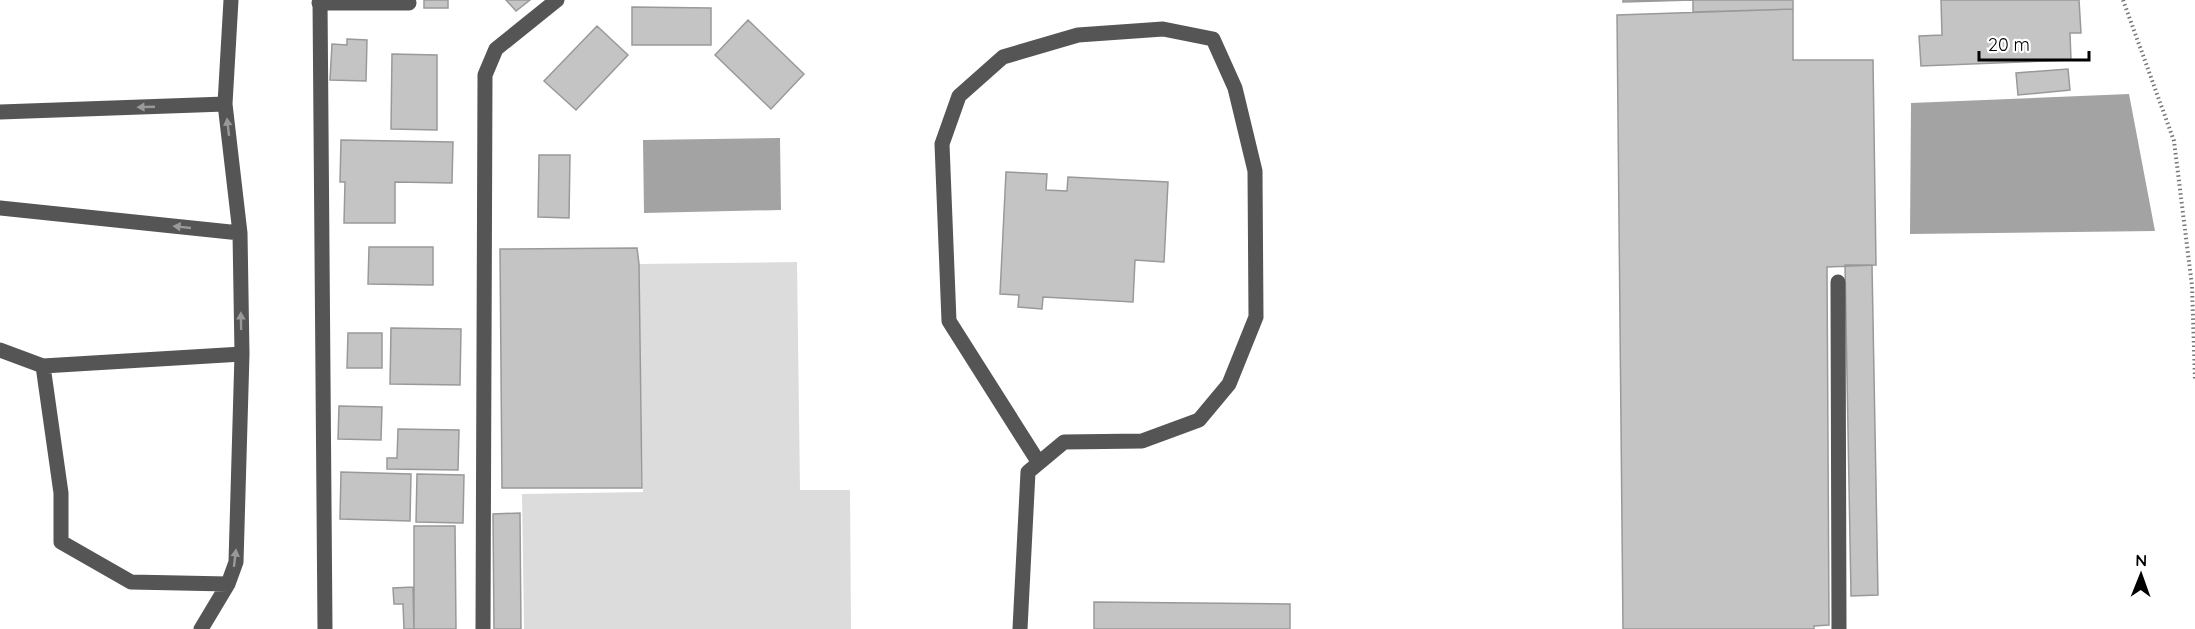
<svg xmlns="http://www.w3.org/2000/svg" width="2195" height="629" font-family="Quicksand,sans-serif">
  <rect width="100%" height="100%" fill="#fff"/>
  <path fill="#dcdcdc" d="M797,262L800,490H850L851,629H524L522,494L643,492L639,264Z"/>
  <path fill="#a3a3a3" d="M2129,94L2155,231L1910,234L1911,103Z
    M780,138L781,210L644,213L643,140Z"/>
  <path fill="#c4c4c4" stroke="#999" stroke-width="1.5" d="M424,0H448V8H424Z
    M506,0H530L516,11Z
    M1623,0H1793V9L1693,12V0L1623,2Z
    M1941,0H2079L2081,33H2070L2071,60L1921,66L1919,36L1942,35Z
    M632,7L711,8V45H632Z
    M1793,9V60H1873L1876,265L1827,267L1829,625L1814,626V629H1623L1617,15Z
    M748,20L804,74L771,109L715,55Z
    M597,26L628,55L576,110L544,81Z
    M347,39L367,40L366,81L330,80L332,44L347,45Z
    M392,54L437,55V130L391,129Z
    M2068,69L2070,90L2018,95L2016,73Z
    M341,140L453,142L452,183L395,182V223H344L345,182H340Z
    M539,155H570L569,218L538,217Z
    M1006,172L1047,174L1046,190L1067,191L1068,177L1168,182L1164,262L1135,260L1133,302L1043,297L1042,309L1018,307L1019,295L1000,294Z
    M369,247H433V285L368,284Z
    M637,248L639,264L642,488H502L500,249Z
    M1845,265H1872L1878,595L1851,596Z
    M391,328L461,329L460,385L390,384Z
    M348,333H382V368H347Z
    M339,406L382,407L381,440L338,439Z
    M398,429L459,430L458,470L387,469V458H397Z
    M341,472L411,474L410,521L340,519Z
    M417,474L464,475L463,523L416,522Z
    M520,513L521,629H494L493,514Z
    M414,526H455L456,629H414Z
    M413,587L414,629H404L403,604H394L393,588Z
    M1094,602L1290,604V629H1094Z"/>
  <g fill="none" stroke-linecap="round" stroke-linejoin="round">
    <path stroke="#777" stroke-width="4" stroke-dasharray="1.5 3" stroke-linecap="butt" d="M2123,0L2174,141L2192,286L2195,379"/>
    <path stroke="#555" stroke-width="15" d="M320,0L325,629
      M319,3H409
      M0,112L225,104
      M0,208L240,233
      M1838,282L1839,629
      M0,350L43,366L242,354
      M43,366L61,493V542L131,582L228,584
      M201,629L228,584L236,562L242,354L240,233L225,104L231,0
      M483,629L485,75L496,49L557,0
      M1020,629L1028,472L1064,442L1142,441L1199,420L1229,384L1256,317L1255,171L1235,88L1213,39L1163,29L1078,35L1003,57L959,96L942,144L949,321L1039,463"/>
  </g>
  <defs><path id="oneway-solid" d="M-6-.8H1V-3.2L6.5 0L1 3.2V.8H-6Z" transform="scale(1.5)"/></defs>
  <g fill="#999">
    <use href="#oneway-solid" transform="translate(146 107) rotate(178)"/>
    <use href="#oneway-solid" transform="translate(228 127) rotate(-97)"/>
    <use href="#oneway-solid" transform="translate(182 227) rotate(-174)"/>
    <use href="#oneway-solid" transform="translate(241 321) rotate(-91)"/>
    <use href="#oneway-solid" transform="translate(235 558) rotate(-83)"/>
  </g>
  <g transform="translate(2141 575) rotate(1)" stroke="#ffffff" stroke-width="4.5" paint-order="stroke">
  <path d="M0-4.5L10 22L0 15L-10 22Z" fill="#000000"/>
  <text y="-9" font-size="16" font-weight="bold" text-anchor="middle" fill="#000000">N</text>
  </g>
  <path d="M1979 51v9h110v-9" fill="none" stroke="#000000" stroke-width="3"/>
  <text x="1988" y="51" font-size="18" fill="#000000" stroke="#ffffff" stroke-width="4.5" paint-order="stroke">20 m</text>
</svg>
